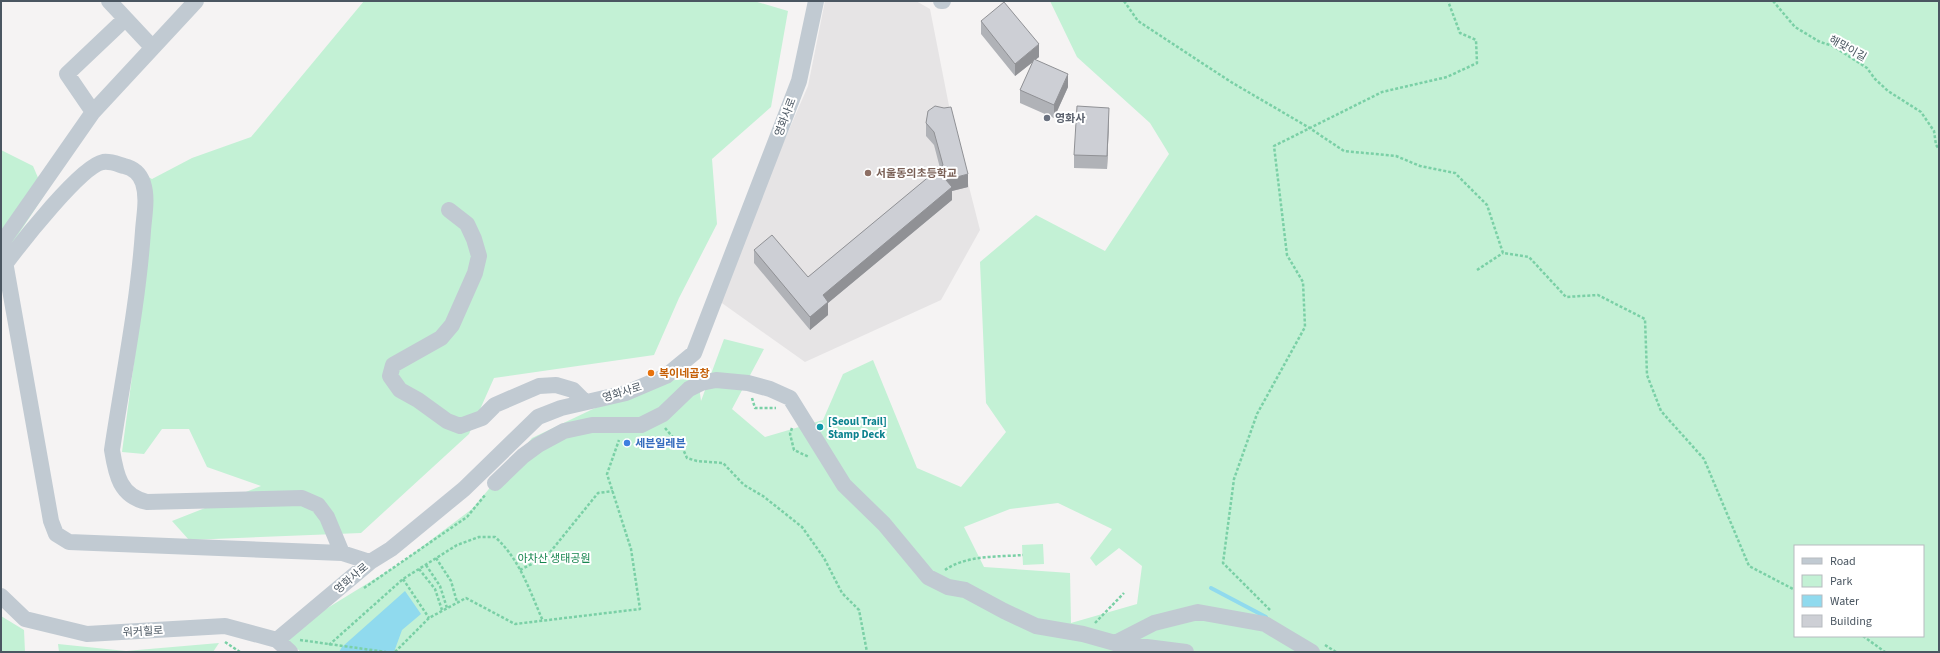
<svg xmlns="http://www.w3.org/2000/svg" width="1940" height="653" font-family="'Source Sans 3','Noto Sans KR',sans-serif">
  <rect width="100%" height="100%" fill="#f5f3f3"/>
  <path fill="#e6e4e5" d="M825,1H916L930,9L951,116L980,230L941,300L805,362L719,301L735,254L808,86Z"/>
  <path fill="#c3f1d5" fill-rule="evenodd" d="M364,1H754L788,11L771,107L712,159L717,224L679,298L654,355L494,378L469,434L361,533L189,540L172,521L261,486L207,467L189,429H162L144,454L122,452L146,271L139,172L152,179L192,158L251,137Z
    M1050,1H1939V652H301L282,636L399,564L472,509L532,438L593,409L664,381L698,378L701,401L724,339L764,349L732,409L765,437L823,420L843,374L873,360L917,468L961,487L1006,432L986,403L980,262L1036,215L1105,251L1169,154L1150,123L1077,57ZM1058,503L1112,529L1090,558L1096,566L1119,548L1142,566L1137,604L1071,623L1070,573L984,567L964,527L1010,509ZM1795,546H1923V636H1795Z
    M1,150L33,166L45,194L12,244L1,257Z
    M1043,544L1044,564L1023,565L1022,545Z
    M1,616L24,630L25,652H1Z
    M219,643L213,652H59L58,644L126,651Z"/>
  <path fill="#90daee" d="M405,591L421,614L402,630L394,652H339L342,647Z"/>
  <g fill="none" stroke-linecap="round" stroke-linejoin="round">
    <path stroke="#90daee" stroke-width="4" d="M1211,588L1266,617"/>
    <path stroke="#7ad0a6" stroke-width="2.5" stroke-dasharray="3 2" stroke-linecap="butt" d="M1124,1L1138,21L1231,82L1308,127L1344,151L1396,156L1420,166L1455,173L1487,205L1503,253L1529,257L1566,297L1598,295L1645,319L1647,375L1661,411L1704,459L1749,566L1795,590
      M1773,1L1795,27L1820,42L1833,46L1867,68L1875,79L1888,91L1921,112L1934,131L1936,145L1939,149
      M1477,270L1503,253
      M752,398L755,408H776
      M665,428L683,449L687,458L697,461L723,463L744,485L763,496L802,527L824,558L842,593L859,610L867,652
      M792,428L790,434L794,450L809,457
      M436,558L451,581L457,602
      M426,565L440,586L447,608
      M419,569L435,589L442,610
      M520,570L547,556L598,493L613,491
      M945,570C966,555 998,557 1023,555
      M403,579L429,618
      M364,588L467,517L486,494
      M1270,610L1223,563L1234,479L1257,414L1305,327L1303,282L1287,255L1274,146L1382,92L1447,77L1477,63L1476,40L1460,33L1448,1
      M1095,623L1124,593
      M1863,636L1885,652
      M300,640L386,652
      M225,642L240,652
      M329,645L403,579L457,545L479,537H495C520,559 530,592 543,621
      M1325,645L1336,652
      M395,652L429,618L466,598L515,624L640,609L631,549L607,474L619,440"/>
    <path stroke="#c1cad2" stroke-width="16" d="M109,1L152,47
      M941,1H943
      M93,112L67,74L125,19
      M449,210L467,224L474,239L479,256L475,273L452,325L441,338L393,365L390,376L400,390L418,400L447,421L460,426L482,418L495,405L539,386L556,385L573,390L585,402
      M1,244L93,112L196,1
      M4,256L51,521L56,534L69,542L342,553L370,562
      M6,263C21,243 81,166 103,162C111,161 117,164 124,166C133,168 140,174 143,183C148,198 144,216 143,231C138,304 123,377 112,450C116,475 120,496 147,502L302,498L318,505L327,517L342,553
      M495,483L523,456L538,445L564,431L592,425H641L663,414L689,389L701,383L716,380L748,383L770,389L790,398L844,485L884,524L928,577L948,587L965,590L1004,611L1036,626L1083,634L1115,643L1186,652
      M1,596L25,619L87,634L225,626L277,640L290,652
      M277,640L370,562L391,549L464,489L538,417L561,408L626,393L666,376L694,353L799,81L816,1
      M1115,643L1154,623L1198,612L1265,624L1312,652"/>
  </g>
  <path fill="#b0b2b7" d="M981,21L1039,57L1035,60L1068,87L1054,118L1020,103V90L1033,62L1015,76L981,34Z
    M928,111L968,187L952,191V200L828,303V315L810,330L754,263V250L808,277L940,168L934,145L926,136V123Z
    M1109,120L1107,169L1074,168V155Z"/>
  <path fill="#909195" d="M1039,44V57L1015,76V64Z
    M1068,74V87L1054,118V105Z
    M1109,108V120L1107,169V156Z
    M968,174V187L952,191V200L828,303V315L810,330V317L823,295L946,180Z"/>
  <path fill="#cdcfd5" stroke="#909195" d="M1004,2L1039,44L1015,64L981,21Z
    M1034,59L1068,74L1054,105L1020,90Z
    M935,106L944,108L951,107L968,174L946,180L952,187L823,295L828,302L810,317L754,250L772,235L808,277L943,165L934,132L926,123L928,111Z
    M1077,106L1109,108L1107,156L1074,155Z"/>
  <circle fill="#6b7280" stroke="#fff" stroke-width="1.5" cx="1047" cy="118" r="4"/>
  <circle fill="#8d6e63" stroke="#fff" stroke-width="1.5" cx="868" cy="173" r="4"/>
  <circle fill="#e8710a" stroke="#fff" stroke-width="1.5" cx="651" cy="373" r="4"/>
  <circle fill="#0f9aa8" stroke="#fff" stroke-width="1.5" cx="820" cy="427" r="4"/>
  <circle fill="#3f7fe0" stroke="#fff" stroke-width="1.5" cx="627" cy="443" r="4"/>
  <g text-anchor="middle" stroke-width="4" stroke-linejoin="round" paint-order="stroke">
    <g font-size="11" fill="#4a5661" stroke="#fff">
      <text transform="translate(1848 48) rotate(29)" y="4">해맞이길</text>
      <text transform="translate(785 117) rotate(-69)" y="4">영화사로</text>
      <text transform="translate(622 392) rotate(-17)" y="4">영화사로</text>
      <text transform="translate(351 578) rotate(-40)" y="4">영화사로</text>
      <text transform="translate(143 631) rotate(-3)" y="4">워커힐로</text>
    </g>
    <g font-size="11" font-weight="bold" fill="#5b616d" stroke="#fff" text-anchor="start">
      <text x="1055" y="122">영화사</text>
    </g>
    <g font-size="11" font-weight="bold" fill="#785e54" stroke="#fff" text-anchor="start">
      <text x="876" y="177">서울동의초등학교</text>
    </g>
    <g font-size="11" font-weight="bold" fill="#c56008" stroke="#fff" text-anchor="start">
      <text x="659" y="377">복이네곱창</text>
    </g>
    <g font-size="11" font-weight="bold" fill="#0d838f" stroke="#fff" text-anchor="start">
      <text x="828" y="425">[Seoul Trail]<tspan x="828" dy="13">Stamp Deck</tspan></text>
    </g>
    <g font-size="11" font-weight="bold" fill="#366cbe" stroke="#fff" text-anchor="start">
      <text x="635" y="447">세븐일레븐</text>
    </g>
    <g font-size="11" fill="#17864f" stroke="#fff">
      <text x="554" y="562">아차산 생태공원</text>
    </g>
  </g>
  <rect width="1940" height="653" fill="none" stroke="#4a5661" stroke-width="4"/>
  <rect x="1794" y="545" width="130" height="92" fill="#ffffff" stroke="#b7bbc0"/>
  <rect x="1802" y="558" width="20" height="6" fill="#c1cad2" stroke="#b7bbc0"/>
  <text x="1830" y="565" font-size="12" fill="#4a5661">Road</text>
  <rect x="1802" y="575" width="20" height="12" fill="#c3f1d5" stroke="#b7bbc0"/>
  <text x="1830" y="585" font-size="12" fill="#4a5661">Park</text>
  <rect x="1802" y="595" width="20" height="12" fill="#90daee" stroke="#b7bbc0"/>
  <text x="1830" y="605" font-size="12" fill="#4a5661">Water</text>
  <rect x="1802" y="615" width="20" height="12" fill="#cdcfd5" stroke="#b7bbc0"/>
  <text x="1830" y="625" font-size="12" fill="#4a5661">Building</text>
</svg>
